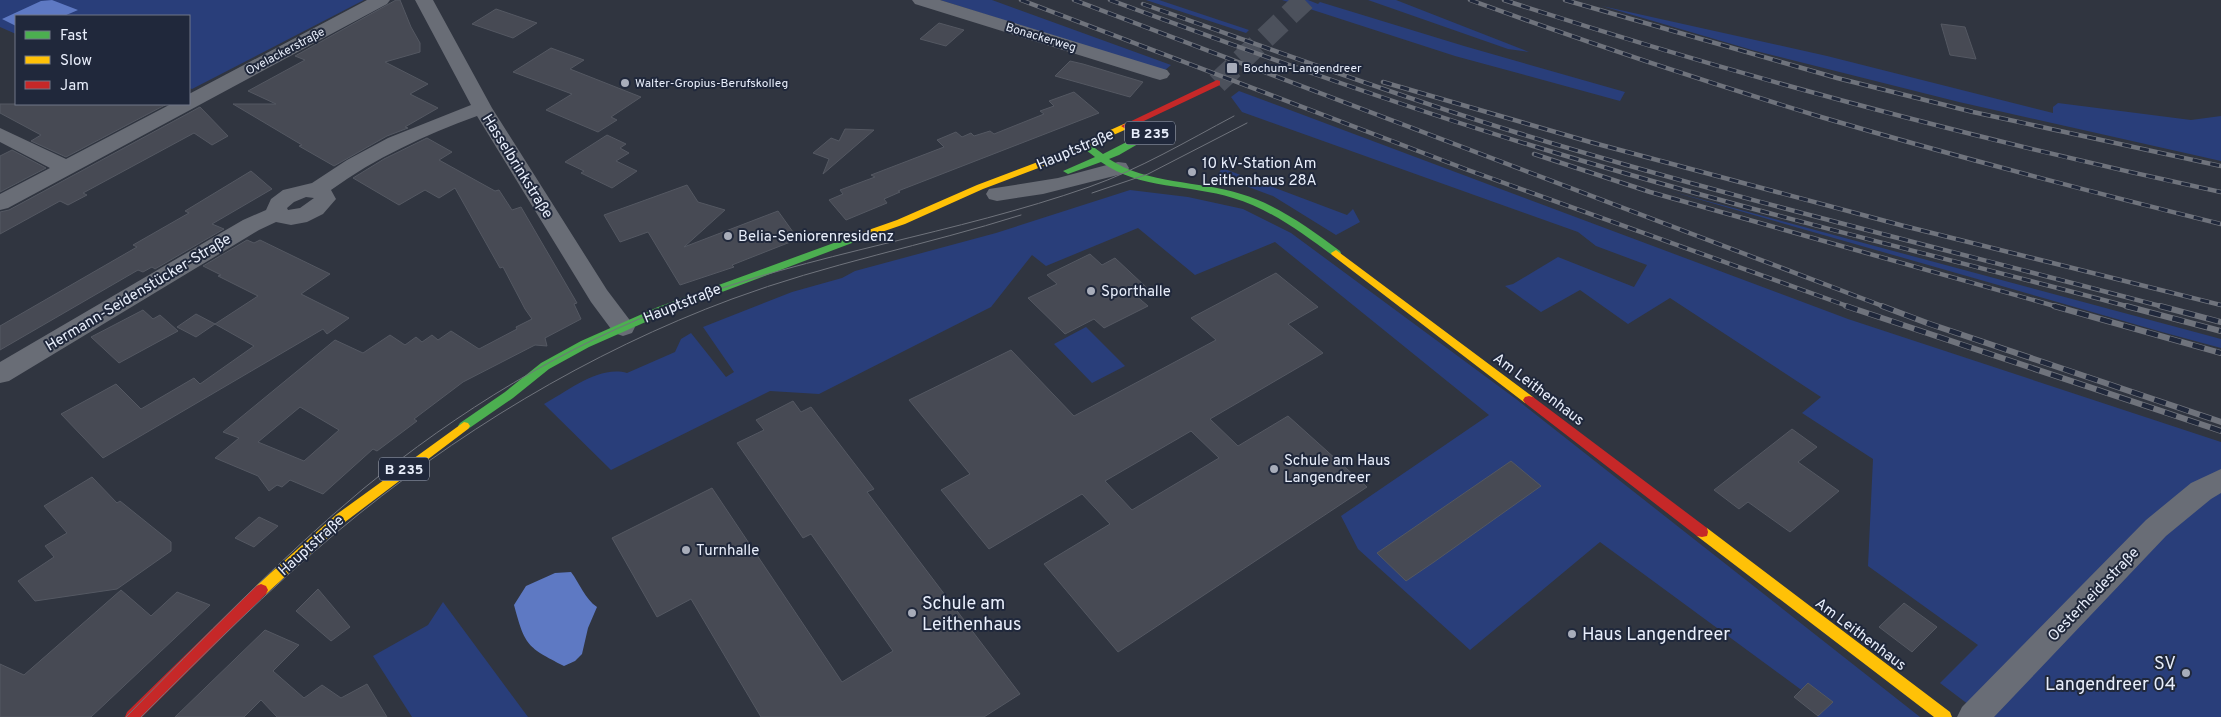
<svg xmlns="http://www.w3.org/2000/svg" width="2221" height="717" font-family="Overpass,sans-serif">
  <rect width="100%" height="100%" fill="#303540"/>
  <path fill="#293e7a" d="M0,0H364L192,89L189,88V16H16V34L0,27Z
    M940,0H992L1171,65L1164,71Z
    M1146,0H1159L1249,30L1246,33Z
    M1282,0H1308L1318,4L1320,2L1464,46L1625,92L1620,101L1455,56Z
    M1368,0H1396L1529,52L1508,49Z
    M1602,6L1827,56L2053,113V107L2058,103L2191,120L2221,116V161L1959,102L1752,50Z
    M1239,91L1848,319L2221,442V717H1985L1940,683L1978,645L1868,566L1873,459L1802,413L1821,397L1670,298L1628,324L1580,290L1541,312L1505,286L1513,284L1558,257L1634,287L1647,265L1596,246L1578,232L1242,112L1231,97Z
    M1222,168L1347,215L1353,209L1360,222L1336,235L1273,196L1246,186L1215,179Z
    M1130,190L1188,197L1243,209L1291,233L1516,399L1920,717H1817L1826,708L1600,542L1470,650L1358,549L1341,516L1489,415L1275,242L1195,275L1138,228L1046,266L1032,255L991,307L819,394L770,391L611,470L544,404C568,391 599,365 627,373L675,352L681,339L691,333L726,377L734,372L703,327L792,292L842,278L855,271L996,233Z
    M1670,191L2221,339V348L2162,332Z
    M1086,327L1125,366L1092,383L1054,344Z
    M443,602L528,717H412L373,656L428,625Z"/>
  <path fill="#5e79c3" d="M52,0L78,10L64,16H16V26L2,19L41,1Z
    M571,572C580,584 585,599 597,607L588,628L582,654L575,661L564,666C527,647 525,646 514,605L526,586L555,573Z"/>
  <path fill="#474a54" stroke="#545862" fill-rule="evenodd" d="M396,0H400L411,27L420,43V52L385,62L428,84L410,94L438,108L405,127L408,128L387,136L334,166L299,146L302,145L233,104H276L248,91L305,60L295,56Z
    M496,9L537,23L513,38L472,24Z
    M939,23L964,30L946,46L920,39Z
    M1941,24L1965,27L1976,59L1950,55Z
    M551,48L584,60L570,69L641,97L611,117L617,120L598,132L546,110L572,94L513,72Z
    M1070,61L1083,64L1143,82L1130,97L1055,76Z
    M1074,92L1099,113L898,191L900,192L884,199L887,203L846,220L829,200L843,194L840,190L875,177L871,175L944,147L937,140L956,132L962,137L971,133L974,136L990,131L994,134L1044,114L1040,111L1054,106L1049,101Z
    M0,104H167L66,157L31,141L41,135L0,113Z
    M200,107L228,136L212,145L194,133L83,193L87,195L68,205L60,201L0,234V212L9,210Z
    M845,129L874,130L823,174L829,159L813,153L831,138L839,141Z
    M607,135L626,144L620,148L629,153L616,161L637,171L612,188L581,173L584,171L565,162Z
    M427,138L452,152L439,160L495,191L499,190L512,210L521,207L577,303L574,304L581,319L545,338L547,346L535,345L463,382L414,419L417,421L377,451L373,449L323,494L290,480L282,487L277,485L269,491L258,476L215,458L239,438L223,432L335,340L363,353L390,335L405,345L416,337L422,342L432,335L438,340L451,331L479,349L517,329L516,327L532,319L525,309L503,267L500,268L455,188L439,198L425,190L399,205L353,178L384,159ZM300,407L339,430L304,461L258,442Z
    M12,150L46,168L0,192V156Z
    M251,171L272,189L212,224L224,229L155,269L152,267L143,272L138,270L0,350V326L137,247L133,245L189,213L185,211Z
    M687,185L698,202L725,210L684,247L778,211L798,239L732,265L734,267L680,285L648,232L620,242L604,215Z
    M247,240L254,243L260,240L330,274L301,294L349,318L327,334L323,329L103,458L61,414L116,384L141,409L194,378L200,384L254,346L215,324L258,296L218,276L221,275L203,266Z
    M1090,254L1102,265L1115,258L1147,288L1134,294L1148,306L1104,328L1094,319L1065,334L1028,298L1057,284L1047,275Z
    M1276,273L1318,307L1288,324L1323,353L1210,419L1238,446L1288,416L1367,487L1118,652L1044,564L1110,524L1082,494L989,549L941,490L970,474L909,400L1011,350L1074,416L1216,340L1191,318ZM1191,431L1219,458L1132,510L1105,481Z
    M143,310L153,319L160,315L178,331L119,363L91,337Z
    M196,314L215,324L196,337L177,327Z
    M793,401L801,412L811,407L874,489L867,492L1020,694L984,717H761L691,599L657,617L612,538L712,488L842,682L893,651L811,534L803,538L737,443L764,430L756,420Z
    M1792,429L1817,447L1798,462L1839,491L1790,532L1748,502L1739,509L1714,490Z
    M1511,461L1541,486L1434,562L1406,581L1377,553Z
    M92,477L117,503L120,501L171,542V551L117,589L35,601L18,581L54,557L45,546L67,533L44,506Z
    M259,517L278,526L254,547L235,538Z
    M318,589L350,627L331,641L296,611Z
    M121,590L151,616L177,592L210,605L91,717H0V664L24,675Z
    M1904,603L1937,627L1912,652L1879,627Z
    M265,630L299,645L273,671L304,698L322,685L341,698L367,684L387,717H277L261,700L244,717H175Z
    M1808,683L1833,702L1818,716L1794,697Z"/>
  <g fill="none" stroke-linecap="round" stroke-linejoin="round">
    <path stroke="#4c515c" stroke-width="22" stroke-dasharray="22 11" stroke-linecap="butt" d="M1217,83L1305,0"/>
    <path fill="#696d76" fill-rule="evenodd" d="M367,0H390L387,4L8,208L0,210V194L50,168L0,142V128L66,159L171,104H189V94Z
      M415,0H433L492,108L607,290L635,327L632,333L623,336L614,333L591,302L477,116C425,135 375,158 331,190L336,199L323,214L307,222L291,225L276,222L259,230L9,381L0,383V362L243,220L266,210L271,199L283,190L312,183L347,160L388,138L471,105ZM306,197L314,198L300,208L288,210L287,208L294,202Z
      M912,0H940L1167,70L1170,74L1167,78L1160,80L1153,78L915,4Z
      M1118,162L1126,163L1129,168L1126,173L1043,194L997,201L989,199L986,194L989,189L1058,178Z
      M2221,469V493L2211,499L2166,536L1994,717H1957L1962,707L2146,520L2191,483Z"/>
    <path fill="#4caf50" fill-rule="evenodd" d="M1154,128L1159,131L1157,133L1119,155L1109,159C1149,185 1197,180 1241,194C1278,205 1309,228 1340,251L1341,253L1340,255H1332C1302,233 1270,209 1233,198C1189,184 1141,190 1101,162L1068,174L1063,171L1095,157L1082,147V143H1088L1103,154Z
      M864,232L868,233L869,235L868,237L666,313L589,347L549,369L513,398L468,429H460L458,426L460,423L505,392L541,363L581,341L658,307Z"/>
    <path fill="#ffc107" fill-rule="evenodd" d="M1126,123L1131,126L1129,128L1049,164L983,189L905,224L864,238L859,235L860,233L897,220L977,185L1043,160Z
      M1336,250L1533,397L1535,400L1533,403H1525L1332,255L1331,253Z
      M464,422L468,423L470,426L468,429L345,522L266,594L261,596L256,594L254,590L256,586L337,514Z
      M1702,527L1707,528L1950,712L1952,717H1934L1697,536L1696,532L1697,528Z"/>
    <path fill="#c62828" fill-rule="evenodd" d="M1217,80L1220,81V85L1129,128L1126,129L1121,126Z
      M1529,396L1533,397L1707,528L1708,532L1707,536L1702,537L1697,536L1525,403L1523,400L1525,397Z
      M261,584L266,586L268,590L266,594L142,717H125L127,712L256,586Z"/>
    <path stroke="#6f737c" stroke-width="1" d="M1092,193L1148,174L1247,123
      M126,717C203,639 279,559 363,489C458,411 564,346 679,303C813,253 955,234 1089,187C1140,169 1187,141 1234,116
      M141,717C205,653 268,590 337,532C454,434 589,352 732,299C826,264 926,245 1021,215"/>
    <defs>
      <path id="rail-far1" d="M1021,0L1468,170L1850,307
        M1074,0L1885,307
        M1110,0C1249,51 1388,102 1530,145C1728,206 1930,254 2130,307
        M1470,0C1586,42 1703,81 1821,117C1954,156 2087,191 2221,224
        M1504,0C1740,77 1978,140 2221,192
        M1565,0L1837,78L1973,112L2221,166
        M1143,4C1268,48 1392,94 1518,133C1731,198 1949,250 2164,307
        M1383,82L1590,142L1904,226L2221,305
        M1534,154L1650,192L2058,307"/>
      <path id="rail" d="M1846,306L2221,431
        M1882,306L1927,323L2221,422
        M2054,306L2221,353
        M2126,306L2221,331
        M2160,306L2221,322"/>
    </defs>
    <use href="#rail-far1" stroke="#6f737c" stroke-width="4.5"/>
    <use href="#rail" stroke="#6f737c" stroke-width="6"/>
    <use href="#rail-far1" stroke="#20283b" stroke-width="3" stroke-dasharray="9" stroke-linecap="butt"/>
    <use href="#rail" stroke="#20283b" stroke-width="4.5" stroke-dasharray="12" stroke-linecap="butt"/>
  </g>
  <g fill="#a8adba" stroke="#20283b" stroke-width="2">
    <rect x="1226" y="62" width="12" height="12" rx="2.5"/>
    <circle cx="625" cy="83" r="5"/>
    <circle cx="1192" cy="172" r="5"/>
    <circle cx="728" cy="236" r="5"/>
    <circle cx="1091" cy="291" r="5"/>
    <circle cx="1274" cy="469" r="5"/>
    <circle cx="686" cy="550" r="5"/>
    <circle cx="912" cy="613" r="5"/>
    <circle cx="1572" cy="634" r="5"/>
    <circle cx="2186" cy="673" r="5"/>
  </g>
  <g text-anchor="middle" stroke-width="4" stroke-linejoin="round" paint-order="stroke">
    <g font-size="12" fill="#e8eefb" stroke="#20283b">
      <text transform="translate(1041 37) rotate(17)" y="4">Bonackerweg</text>
      <text transform="translate(285 51) rotate(-28)" y="4">Ovelackerstraße</text>
    </g>
    <g font-size="12" fill="#e8eefb" stroke="#20283b" text-anchor="start">
      <text x="1243" y="72">Bochum-Langendreer</text>
      <text x="635" y="87">Walter-Gropius-Berufskolleg</text>
    </g>
    <g fill="#20283b" stroke="#acb3c1" stroke-width="1">
      <rect x="1125" y="121.5" width="50" height="23" rx="4"/>
      <rect x="379" y="457.5" width="50" height="23" rx="4"/>
    </g>
    <g font-size="14" font-weight="bold" fill="#e8eefb">
      <text x="1150" y="138">B 235</text>
      <text x="404" y="474">B 235</text>
    </g>
    <g font-size="15" fill="#e8eefb" stroke="#20283b">
      <text transform="translate(1075 149) rotate(-23)" y="5">Hauptstraße</text>
      <text transform="translate(518 166) rotate(58)" y="5">Hasselbrinkstraße</text>
      <text transform="translate(138 292) rotate(-31)" y="5">Hermann-Seidenstücker-Straße</text>
      <text transform="translate(682 303) rotate(-22)" y="5">Hauptstraße</text>
      <text transform="translate(1539 389) rotate(37)" y="5">Am Leithenhaus</text>
      <text transform="translate(311 545) rotate(-42)" y="5">Hauptstraße</text>
      <text transform="translate(2093 594) rotate(-46)" y="5">Oesterheidestraße</text>
      <text transform="translate(1861 634) rotate(37)" y="5">Am Leithenhaus</text>
    </g>
    <g font-size="15" fill="#e8eefb" stroke="#20283b" text-anchor="start">
      <text x="1202" y="168">10 kV-Station Am<tspan x="1202" dy="17">Leithenhaus 28A</tspan></text>
      <text x="738" y="241">Belia-Seniorenresidenz</text>
      <text x="1101" y="296">Sporthalle</text>
      <text x="1284" y="465">Schule am Haus<tspan x="1284" dy="17">Langendreer</tspan></text>
      <text x="696" y="555">Turnhalle</text>
    </g>
    <g font-size="18" fill="#e8eefb" stroke="#20283b" text-anchor="start">
      <text x="922" y="609">Schule am<tspan x="922" dy="21">Leithenhaus</tspan></text>
      <text x="1582" y="640">Haus Langendreer</text>
      <text x="2176" y="669" text-anchor="end">SV<tspan x="2176" dy="21">Langendreer 04</tspan></text>
    </g>
  </g>
  <rect x="15" y="15" width="175" height="90" fill="#20283b" stroke="#707788"/>
  <rect x="25" y="31" width="25" height="8" fill="#4caf50" stroke="#707788"/>
  <text x="60" y="40" font-size="15" fill="#e8eefb">Fast</text>
  <rect x="25" y="56" width="25" height="8" fill="#ffc107" stroke="#707788"/>
  <text x="60" y="65" font-size="15" fill="#e8eefb">Slow</text>
  <rect x="25" y="81" width="25" height="8" fill="#c62828" stroke="#707788"/>
  <text x="60" y="90" font-size="15" fill="#e8eefb">Jam</text>
</svg>
